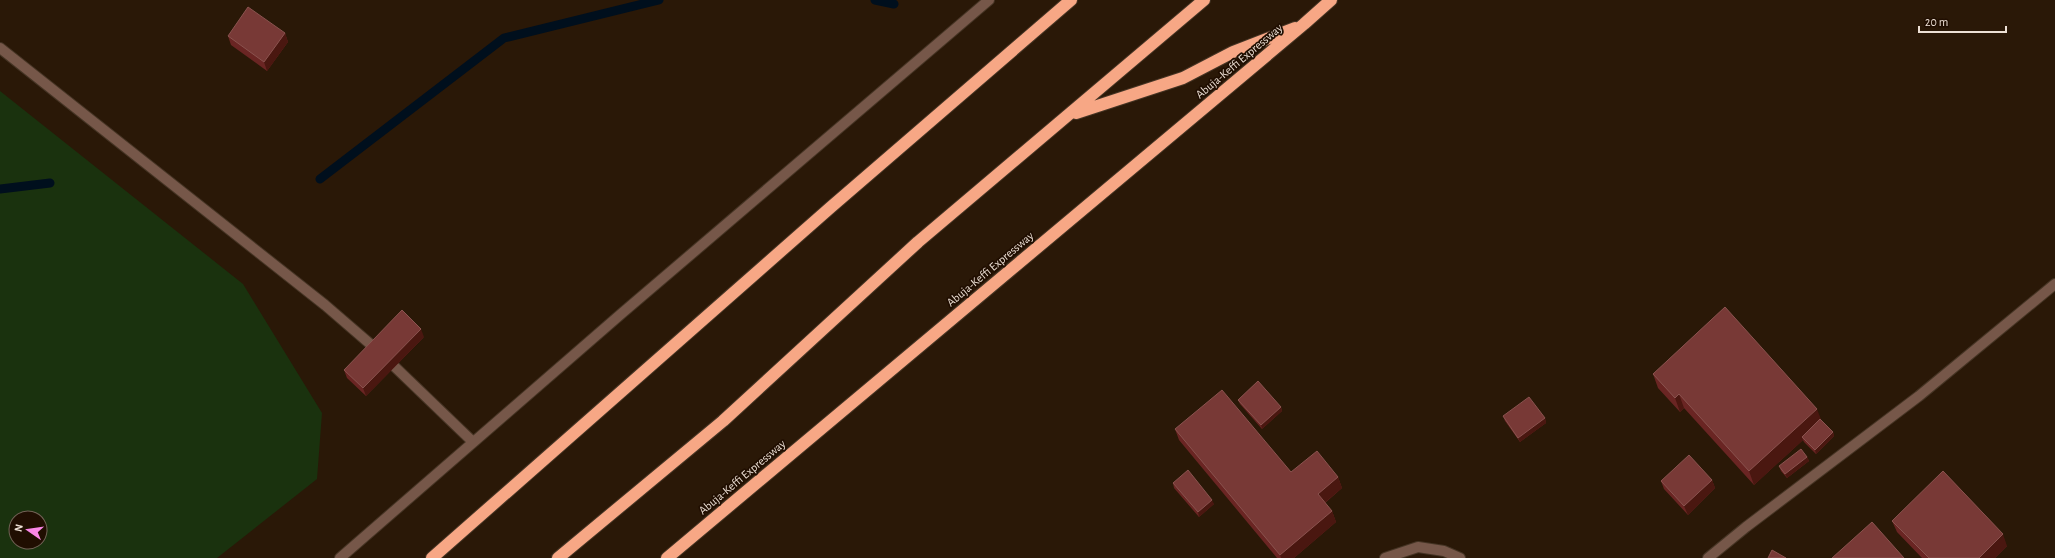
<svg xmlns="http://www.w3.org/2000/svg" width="2055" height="558" font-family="'Alegreya Sans',sans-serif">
  <rect width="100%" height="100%" fill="#2a1807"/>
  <path fill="#1a320e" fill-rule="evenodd" d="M0,91L243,284L322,413L317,479L217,558H0ZM16,518H40V542H16Z"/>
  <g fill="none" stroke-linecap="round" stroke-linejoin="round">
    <path stroke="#000f1d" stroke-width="9" d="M875,0L894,4
      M320,179L504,38L659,0
      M0,189L50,183"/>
    <defs>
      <path id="street" d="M0,48L325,305L376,349
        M395,367L473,442
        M340,558L621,314L989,0
        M1385,558L1418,547L1444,551L1460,558
        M1708,558L1746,527L1919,396L2055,284"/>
      <path id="highway" d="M1076,113L1183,78L1233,52L1295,28
        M432,558L831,207L1071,0
        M558,558L723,421L918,242L1204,0
        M667,558L1304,24L1331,0"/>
    </defs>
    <use href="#street" stroke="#453424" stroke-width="12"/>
    <use href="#highway" stroke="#453424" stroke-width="14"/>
    <use href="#street" stroke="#765749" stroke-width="10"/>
    <use href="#highway" stroke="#f7a785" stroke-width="12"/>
  </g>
  <path fill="#6a2523" d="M285,33L288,42L267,71L231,45L228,36Z
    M424,337L366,396L347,378L344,370Z
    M1653,374L1822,421L1833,432L1834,436L1816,454L1804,442L1803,440L1754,485L1684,408L1680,412L1658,388Z
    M1238,400L1281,407L1282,411L1262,429L1240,404Z
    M1503,416L1545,418L1546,423L1520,442L1505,421Z
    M1175,429L1291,472L1338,477L1342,488L1325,503L1332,511L1336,522L1294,558H1277L1179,440Z
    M1807,457L1809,461L1787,478L1781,471L1779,466Z
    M1712,480L1715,488L1688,515L1664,489L1661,481Z
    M1173,483L1214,504L1199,517L1174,488Z
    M1892,521L2007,546L1995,558H1922L1897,532Z"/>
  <path fill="#4a1710" d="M285,33L288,42L267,71L264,62Z
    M421,329L424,337L366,396L363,388Z
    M1679,394L1684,408L1680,412L1675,398Z
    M1281,407L1282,411L1262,429L1261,425Z
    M1817,409L1822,422L1802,437L1803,440L1754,485L1749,471Z
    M1545,418L1546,423L1520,442L1518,438Z
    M1833,432L1834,436L1816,454L1815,450Z
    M1807,457L1809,461L1787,478L1785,474Z
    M1338,477L1342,488L1322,505L1318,494Z
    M1712,480L1715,488L1688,515L1684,506Z
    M1212,500L1214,504L1199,517L1198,512Z
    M1332,511L1336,522L1294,558H1281L1280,555Z
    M2003,534L2007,546L1995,558H1979Z"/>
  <path fill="#783936" stroke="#8a534f" d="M248,7L285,33L264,62L228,36Z
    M1725,307L1817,409L1749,471L1679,394L1675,398L1653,374Z
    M402,310L421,329L363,388L344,370Z
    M1258,381L1281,407L1261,425L1238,400Z
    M1222,390L1291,472L1317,451L1338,477L1318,494L1332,511L1280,555L1175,429Z
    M1529,397L1545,418L1518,438L1503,416Z
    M1820,419L1833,432L1815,450L1802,437Z
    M1801,449L1807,457L1785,474L1779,466Z
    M1689,455L1712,480L1684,506L1661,481Z
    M1188,470L1212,500L1198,512L1173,483Z
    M1943,471L2003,534L1979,558H1929L1892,521Z
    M1872,522L1904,558H1832Z
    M1772,550L1786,558H1768Z"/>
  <g text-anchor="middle" stroke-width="3.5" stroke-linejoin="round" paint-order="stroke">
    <g font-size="12" fill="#ede0d5" stroke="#200e01">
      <text transform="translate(1239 61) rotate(-40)" y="4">Abuja-Keffi Expressway</text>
      <text transform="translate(990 269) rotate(-40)" y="4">Abuja-Keffi Expressway</text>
      <text transform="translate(742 477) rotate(-40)" y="4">Abuja-Keffi Expressway</text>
    </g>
  </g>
  <g transform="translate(28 530) rotate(283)"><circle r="19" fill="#200e01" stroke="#726256"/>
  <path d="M0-3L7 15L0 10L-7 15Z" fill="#fa87e7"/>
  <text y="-6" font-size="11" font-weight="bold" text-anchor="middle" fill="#ede0d5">N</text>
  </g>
  <path d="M1919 26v6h87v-6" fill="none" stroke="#ede0d5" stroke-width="2"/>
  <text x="1925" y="26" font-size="12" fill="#ede0d5" stroke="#200e01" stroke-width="3" paint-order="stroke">20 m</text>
</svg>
